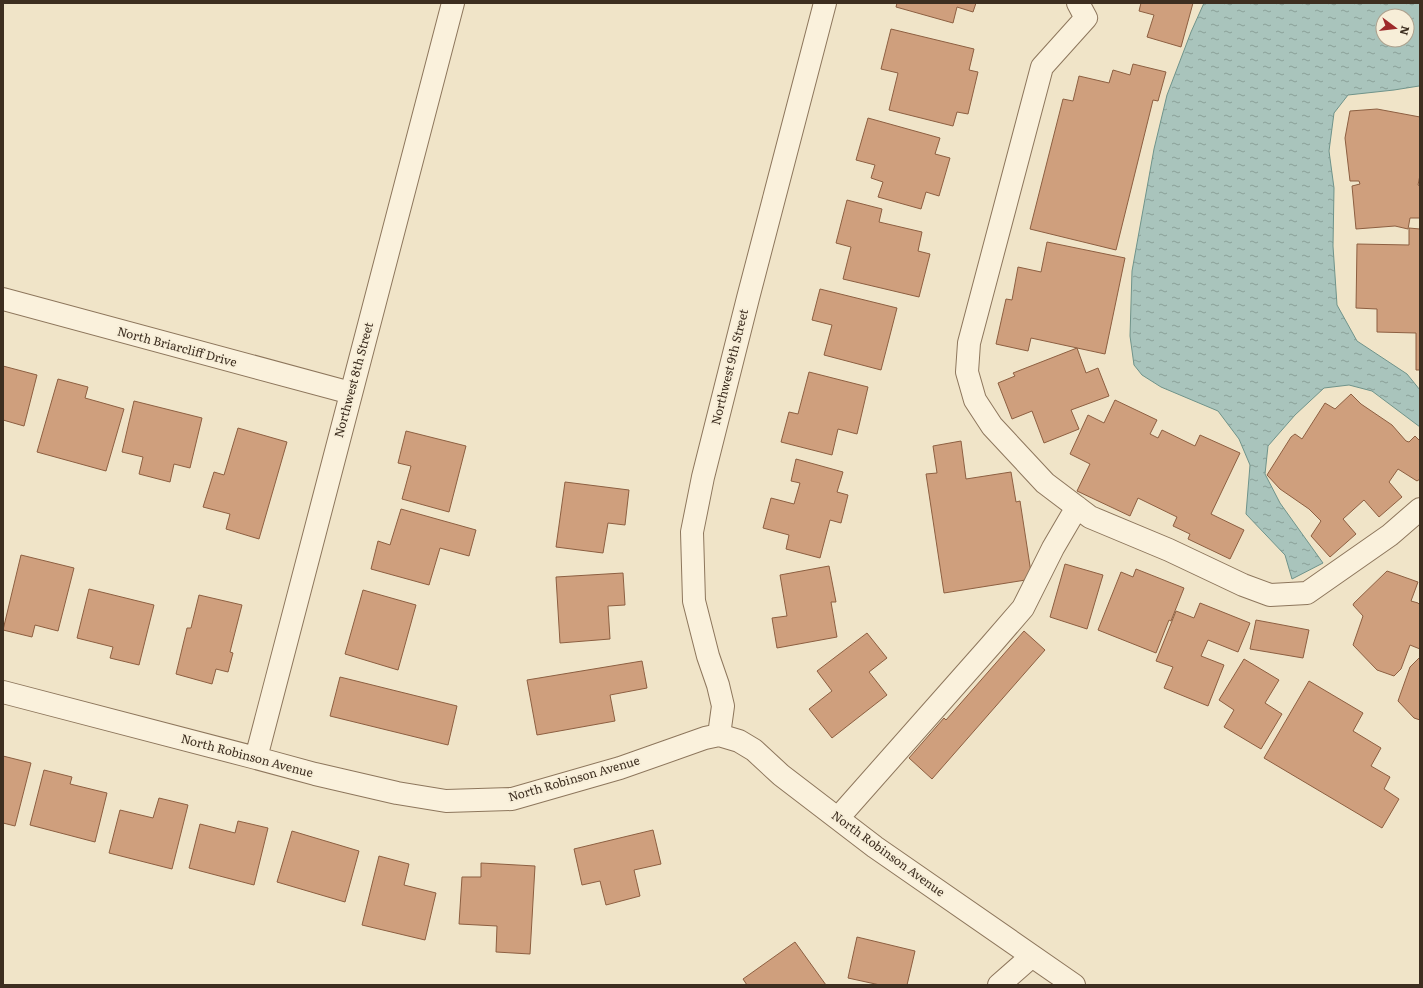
<svg xmlns="http://www.w3.org/2000/svg" width="1423" height="988" font-family="Literata,serif">
  <defs>
    <pattern id="water-ripples" width="26" height="14" patternUnits="userSpaceOnUse"><rect width="26" height="14" fill="#a9c4bc"/><path d="M2 4q2-2 4 0t4 0M15 11q2-2 4 0t4 0" fill="none" stroke="#8ba098"/></pattern>
  </defs>
  <rect width="100%" height="100%" fill="#f0e4c8"/>
  <path fill="url(#water-ripples)" stroke="#6f938a" fill-rule="evenodd" d="M1204,3H1420V85L1419,86L1394,90L1348,95L1334,113L1329,151L1334,188L1333,246L1337,305L1357,341L1407,374L1420,390V427L1372,391L1349,385L1324,388L1295,415L1268,446L1265,474L1280,503L1323,563L1292,579L1285,555L1246,514L1250,465L1239,439L1218,411L1161,387L1142,375L1134,365L1130,336L1132,271L1154,149L1167,95L1191,32ZM1383,16H1407V40H1383Z"/>
  <path fill="#cf9f7d" stroke="#8d5f41" d="M897,3H976L973,12L957,7L953,23L896,7Z
    M1141,3H1193L1181,47L1147,37L1154,15L1139,11Z
    M891,29L974,49L969,70L978,72L968,114L957,112L953,126L889,110L898,73L881,69Z
    M1133,64L1166,72L1158,101L1153,100L1116,250L1030,229L1063,99L1073,101L1079,76L1109,83L1113,70L1130,75Z
    M1377,109L1420,117V175L1418,185L1420,186V218H1410L1408,229L1395,226L1356,229L1352,186L1360,184L1359,181H1350L1345,138L1350,111Z
    M868,118L940,138L935,154L950,158L939,196L926,192L921,209L878,197L883,182L871,178L875,165L856,160Z
    M847,200L882,209L879,222L922,232L918,251L930,254L919,297L843,279L851,247L836,243Z
    M1409,228L1420,229V370H1416V333L1377,332V309L1356,308L1357,244L1409,245Z
    M1047,242L1125,258L1105,354L1031,338L1028,351L996,344L1006,299L1012,300L1018,267L1041,272Z
    M820,289L897,308L881,370L824,355L832,325L812,320Z
    M1077,348L1086,373L1098,368L1109,396L1071,410L1079,429L1044,443L1032,411L1012,419L998,383L1015,376L1013,373Z
    M3,366L37,375L24,426L3,420Z
    M809,372L868,387L857,434L838,429L832,455L781,442L789,412L798,414Z
    M58,379L88,387L85,398L124,409L106,471L37,452Z
    M1351,394L1361,404L1392,425L1406,441L1409,442L1415,436L1420,441V479L1417,481L1398,469L1389,482L1402,497L1379,517L1364,500L1343,519L1356,534L1330,557L1311,536L1321,521L1309,509L1280,489L1267,475L1291,437L1295,434L1302,439L1325,403L1335,409Z
    M1115,400L1157,420L1150,434L1158,438L1162,430L1195,446L1200,435L1240,453L1211,514L1244,530L1230,559L1188,539L1190,534L1173,526L1177,517L1138,498L1130,516L1077,491L1090,464L1070,454L1088,415L1104,423Z
    M134,401L202,418L190,468L174,464L170,482L139,474L143,457L122,452Z
    M238,428L287,442L259,539L226,529L230,514L203,507L214,472L224,475Z
    M406,431L466,446L449,512L402,499L411,466L398,463Z
    M961,441L966,479L1011,472L1016,502L1020,501L1032,579L944,593L926,474L937,473L933,446Z
    M796,459L843,472L837,492L848,495L841,523L830,520L820,558L786,549L789,535L763,528L771,498L794,504L800,483L791,481Z
    M565,482L629,490L625,525L608,523L603,553L556,547Z
    M401,509L476,530L469,556L440,548L429,585L371,569L378,541L390,545Z
    M21,555L74,568L58,631L35,625L32,637L3,630Z
    M1065,564L1103,575L1087,629L1050,617Z
    M829,566L836,602H831L837,637L777,648L772,618L787,616L780,575Z
    M1136,569L1184,588L1171,621L1169,620L1156,653L1098,630L1121,572L1133,577Z
    M1387,571L1418,582L1411,601L1418,603L1420,605V649L1410,645L1401,669L1394,676L1377,670L1353,645L1363,616L1353,605L1354,603Z
    M623,573L625,605L608,606L610,639L560,643L556,577Z
    M89,589L154,605L139,665L110,658L113,647L77,638Z
    M363,590L416,605L398,670L345,654Z
    M199,595L242,605L230,652L233,653L228,672L216,669L212,684L176,674L187,628H191Z
    M1200,603L1250,623L1238,652L1208,640L1201,656L1224,665L1208,706L1164,688L1173,667L1156,661L1176,611L1194,618Z
    M1256,620L1309,630L1303,658L1250,649Z
    M1024,631L1045,650L932,779L909,758L944,718L946,720Z
    M867,633L887,658L869,672L887,695L832,738L809,709L832,691L817,671Z
    M1420,657V720L1414,718L1398,701L1410,667Z
    M1244,659L1279,680L1265,703L1282,714L1261,749L1224,727L1234,710L1219,700Z
    M642,661L647,688L610,695L615,721L537,735L527,680Z
    M340,677L457,706L448,745L330,716Z
    M1309,681L1363,713L1353,731L1381,748L1371,766L1390,777L1384,789L1399,799L1382,828L1264,758Z
    M3,756L31,763L15,826L3,823Z
    M44,770L72,777L70,784L107,793L95,842L30,825Z
    M159,798L188,805L172,869L109,853L120,810L153,818Z
    M238,821L268,828L254,885L189,868L200,824L235,833Z
    M653,830L661,864L634,870L640,896L606,905L600,881L582,885L574,849Z
    M292,831L359,851L345,902L277,882Z
    M379,856L409,864L404,885L436,893L425,940L362,925Z
    M481,863L535,866L530,954L496,952L497,926L459,924L462,877H481Z
    M857,937L915,951L907,985H880L848,978Z
    M795,942L826,985H747L743,979Z"/>
  <g fill="none" stroke-linecap="round" stroke-linejoin="round">
    <defs>
      <path id="minor" d="M1078,3L1086,18L1042,67L969,343L967,372L975,400L992,426L1045,483L1090,517L1169,550L1243,585L1270,595L1307,593L1390,535L1420,509
        M3,299L351,393
        M3,692L256,758L315,774L397,793L446,801L512,799L620,768L705,738L719,735L739,741L754,750L781,775L875,847L1074,985
        M719,735L723,706L718,685L708,656L694,601L692,532L703,477L748,298L825,3
        M256,758L453,3
        M838,818L991,645L1023,608L1053,548L1077,507
        M999,985L1032,956"/>
    </defs>
    <use href="#minor" stroke="#8d765c" stroke-width="24"/>
    <use href="#minor" stroke="#faf1dc" stroke-width="22"/>
  </g>
  <g text-anchor="middle" stroke-width="4" stroke-linejoin="round" paint-order="stroke">
    <g font-size="12" fill="#3d2e20" stroke="#f7eed8">
      <text transform="translate(177 347) rotate(15)" y="4">North Briarcliff Drive</text>
      <text transform="translate(730 367) rotate(-76)" y="4">Northwest 9th Street</text>
      <text transform="translate(354 380) rotate(-75)" y="4">Northwest 8th Street</text>
      <text transform="translate(247 756) rotate(15)" y="4">North Robinson Avenue</text>
      <text transform="translate(574 779) rotate(-16)" y="4">North Robinson Avenue</text>
      <text transform="translate(888 854) rotate(36)" y="4">North Robinson Avenue</text>
    </g>
  </g>
  <rect width="1423" height="988" fill="none" stroke="#3d2e20" stroke-width="8"/>
  <g transform="translate(1395 28) rotate(105)"><circle r="19" fill="#f7eed8" stroke="#ada18e"/>
  <path d="M0-3L7 15L0 10L-7 15Z" fill="#9e2a2b"/>
  <text y="-6" font-size="11" font-weight="bold" text-anchor="middle" fill="#3d2e20">N</text>
  </g>
</svg>
